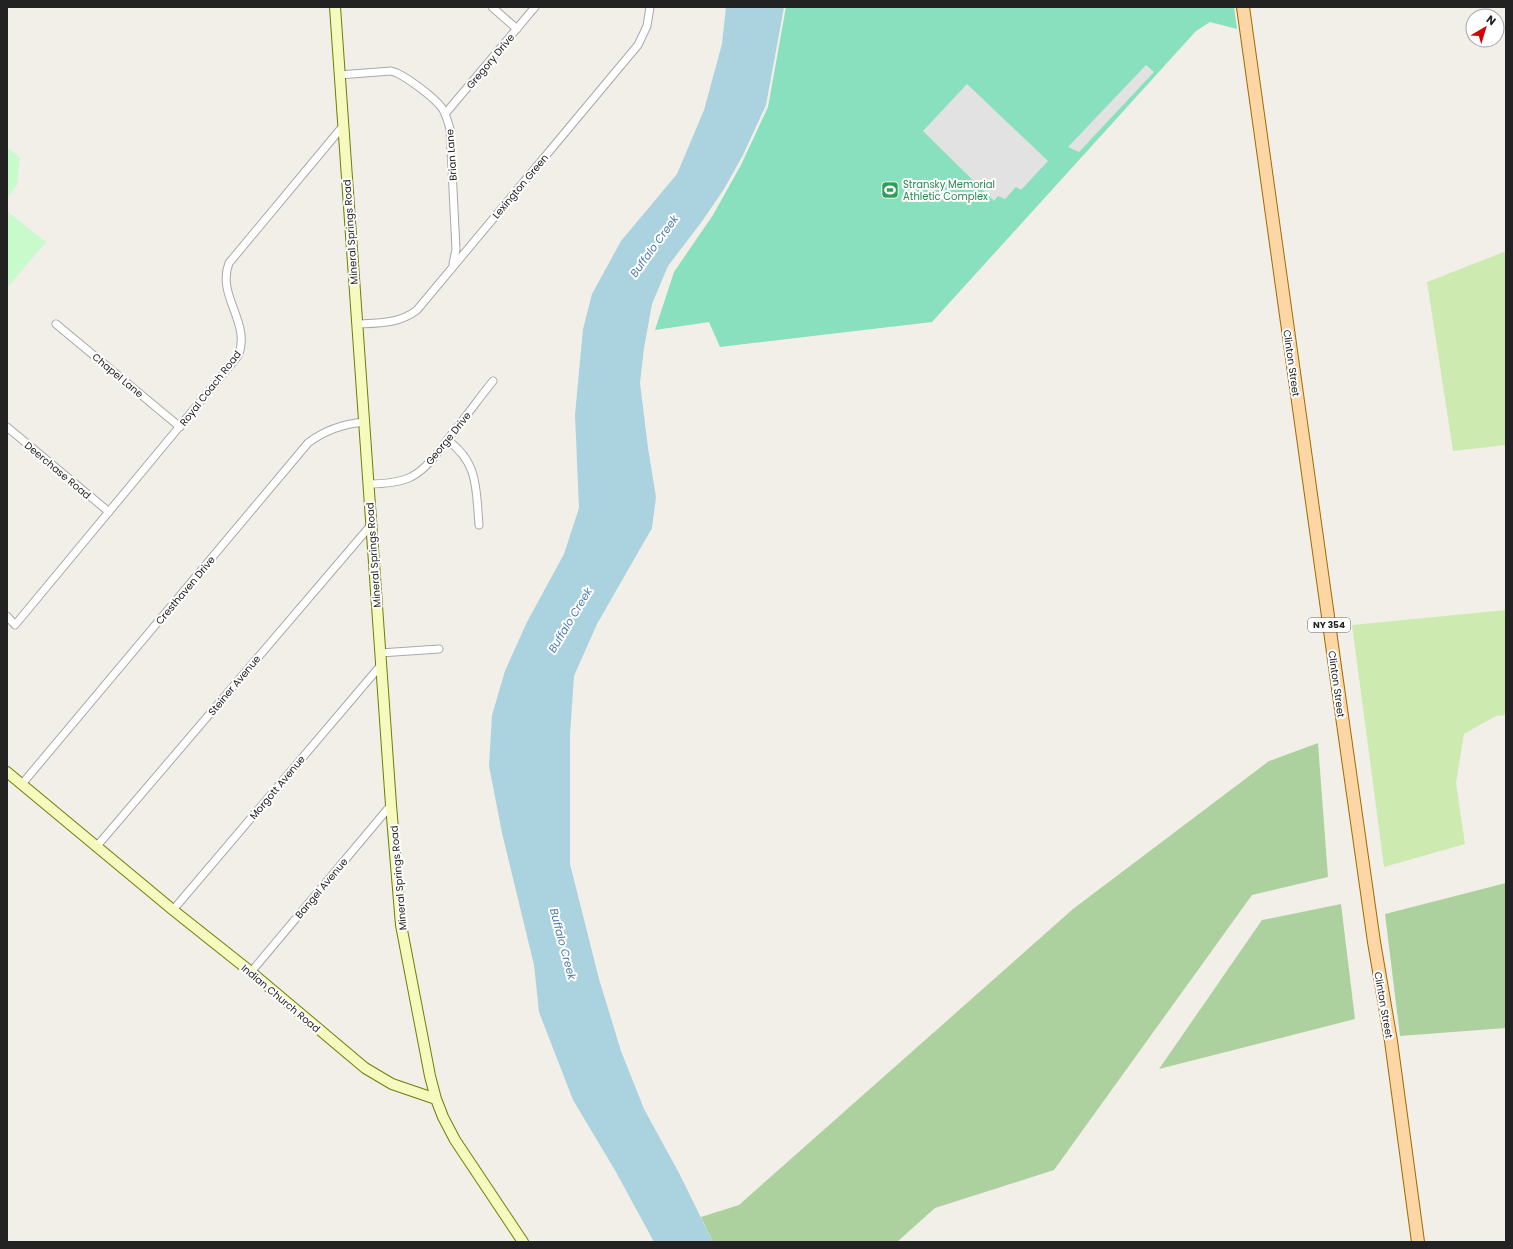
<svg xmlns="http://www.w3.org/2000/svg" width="1513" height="1249" font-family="Poppins,sans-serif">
  <rect width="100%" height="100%" fill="#f2efe9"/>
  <path fill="#cdebb0" d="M1506,251V445L1453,451L1427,282Z
    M1506,610V715L1496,716L1464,734L1456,783L1465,844L1384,867L1352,625Z"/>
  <path fill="#add19e" d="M1318,743L1328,877L1252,895L1054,1170L935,1208L897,1242H713L701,1217L739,1205L1073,909L1269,761Z
    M1506,883V1028L1400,1036L1385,914Z
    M1341,904L1355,1019L1159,1069L1262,920Z"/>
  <path fill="#c8facc" d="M7,147L20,158L17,185L7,198Z
    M7,211L46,242L7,288Z"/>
  <path fill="#88e0be" d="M786,7H1234L1237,29L1210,22L1196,31L932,322L720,347L709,322L655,330L674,272L713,215L741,165L768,107Z"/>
  <path fill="#e2e2e2" d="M1146,65L1154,72L1079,152L1068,147Z
    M967,84L1048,161L1021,190L1016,187L1005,199L998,196L994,201L923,131Z"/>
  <path fill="#aad3df" d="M726,7H784L766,105L743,155L724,189L703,220L668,266L652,304L644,348L640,383L648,448L656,497L652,528L597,624L574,676L570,735V864L599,979L621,1051L644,1109L679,1173L713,1242H654L616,1172L573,1100L539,1012L534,965L502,833L489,766L492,715L505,671L527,622L564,554L579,508L575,415L583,329L592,294L621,241L677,174L704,110L722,44Z"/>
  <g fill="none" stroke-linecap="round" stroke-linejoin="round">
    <defs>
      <path id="street" d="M492,7L517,29
        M339,75L391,71L397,73C409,79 434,97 442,108C446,114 448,122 450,129L456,249L453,264
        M445,114L535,7
        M56,324L180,427
        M357,324C378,323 399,324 417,310L638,45L647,26L650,7
        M7,427L109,512
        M447,440C479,462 476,491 479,525
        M368,484C383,484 398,483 411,477C430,467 442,446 455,430C468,414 480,397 493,381
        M7,616L15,625L238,356C252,323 216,296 229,263L343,126
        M380,653L439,649
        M22,784L308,443C325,430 342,424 364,422
        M97,846L371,525
        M173,910L381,665
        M251,972L391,805"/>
      <path id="secondary" d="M335,7L391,805L401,925L430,1076L436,1099L443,1117L455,1140L523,1242
        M7,772L173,910L251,972L365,1068L392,1084L436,1099"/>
      <path id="primary" d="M1243,7L1337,681L1374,942L1391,1041L1418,1242"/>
    </defs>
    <use href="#street" stroke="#a9a9a9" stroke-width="9"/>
    <use href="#secondary" stroke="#707d05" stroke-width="12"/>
    <use href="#primary" stroke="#a06b00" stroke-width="14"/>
    <use href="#street" stroke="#fff" stroke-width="7"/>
    <use href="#secondary" stroke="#f7fabf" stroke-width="10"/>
    <use href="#primary" stroke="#fcd6a4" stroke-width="12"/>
  </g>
  <defs>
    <symbol id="stadium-square" viewBox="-11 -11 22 22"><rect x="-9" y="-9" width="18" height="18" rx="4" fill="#2e9e5b" stroke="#fff"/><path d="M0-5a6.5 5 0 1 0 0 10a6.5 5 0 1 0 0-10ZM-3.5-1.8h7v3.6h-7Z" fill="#fff"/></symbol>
  </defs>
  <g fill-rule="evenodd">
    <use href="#stadium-square" x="880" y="180" width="20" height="20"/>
  </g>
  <g text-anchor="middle" stroke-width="4" stroke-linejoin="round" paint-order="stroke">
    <rect fill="#fff" stroke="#646464" stroke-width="1" x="1308" y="618" width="42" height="14" rx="3"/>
    <g font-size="9" font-weight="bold" fill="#222">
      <text x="1329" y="628">NY 354</text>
    </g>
    <g font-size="10" fill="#222" stroke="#fff">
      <text transform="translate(490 61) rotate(-50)" y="4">Gregory Drive</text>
      <text transform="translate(451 155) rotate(-94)" y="4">Brian Lane</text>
      <text transform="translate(520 186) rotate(-50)" y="4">Lexington Green</text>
      <text transform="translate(350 232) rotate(-94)" y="4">Mineral Springs Road</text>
      <text transform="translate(1292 363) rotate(82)" y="4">Clinton Street</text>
      <text transform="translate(118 375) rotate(40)" y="4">Chapel Lane</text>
      <text transform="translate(210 388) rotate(-52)" y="4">Royal Coach Road</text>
      <text transform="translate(448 438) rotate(-51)" y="4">George Drive</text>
      <text transform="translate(58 470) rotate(40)" y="4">Deerchase Road</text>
      <text transform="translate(373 555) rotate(-94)" y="4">Mineral Springs Road</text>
      <text transform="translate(185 590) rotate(-50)" y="4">Cresthaven Drive</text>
      <text transform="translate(1337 684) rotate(82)" y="4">Clinton Street</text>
      <text transform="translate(234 685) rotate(-50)" y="4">Steiner Avenue</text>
      <text transform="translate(277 787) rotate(-50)" y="4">Morgott Avenue</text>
      <text transform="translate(398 878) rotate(-95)" y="4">Mineral Springs Road</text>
      <text transform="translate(321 888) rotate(-50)" y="4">Bangel Avenue</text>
      <text transform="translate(281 998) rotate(40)" y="4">Indian Church Road</text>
      <text transform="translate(1384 1005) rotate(80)" y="4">Clinton Street</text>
    </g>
    <g font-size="10" fill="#27864d" stroke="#fff" text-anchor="start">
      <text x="903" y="188">Stransky Memorial<tspan x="903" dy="12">Athletic Complex</tspan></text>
    </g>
    <g font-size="11" font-style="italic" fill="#4a7aab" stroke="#fff">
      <text transform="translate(654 246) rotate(-54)" y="4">Buffalo Creek</text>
      <text transform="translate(570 620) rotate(-59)" y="4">Buffalo Creek</text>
      <text transform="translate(563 944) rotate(75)" y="4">Buffalo Creek</text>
    </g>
  </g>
  <rect width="1513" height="1249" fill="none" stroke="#222222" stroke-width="16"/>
  <g transform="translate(1485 28) rotate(38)"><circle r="19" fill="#ffffff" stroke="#a7a7a7"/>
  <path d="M0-3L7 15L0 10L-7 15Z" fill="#d40000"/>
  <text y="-6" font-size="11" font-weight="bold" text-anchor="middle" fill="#222222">N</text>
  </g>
</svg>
